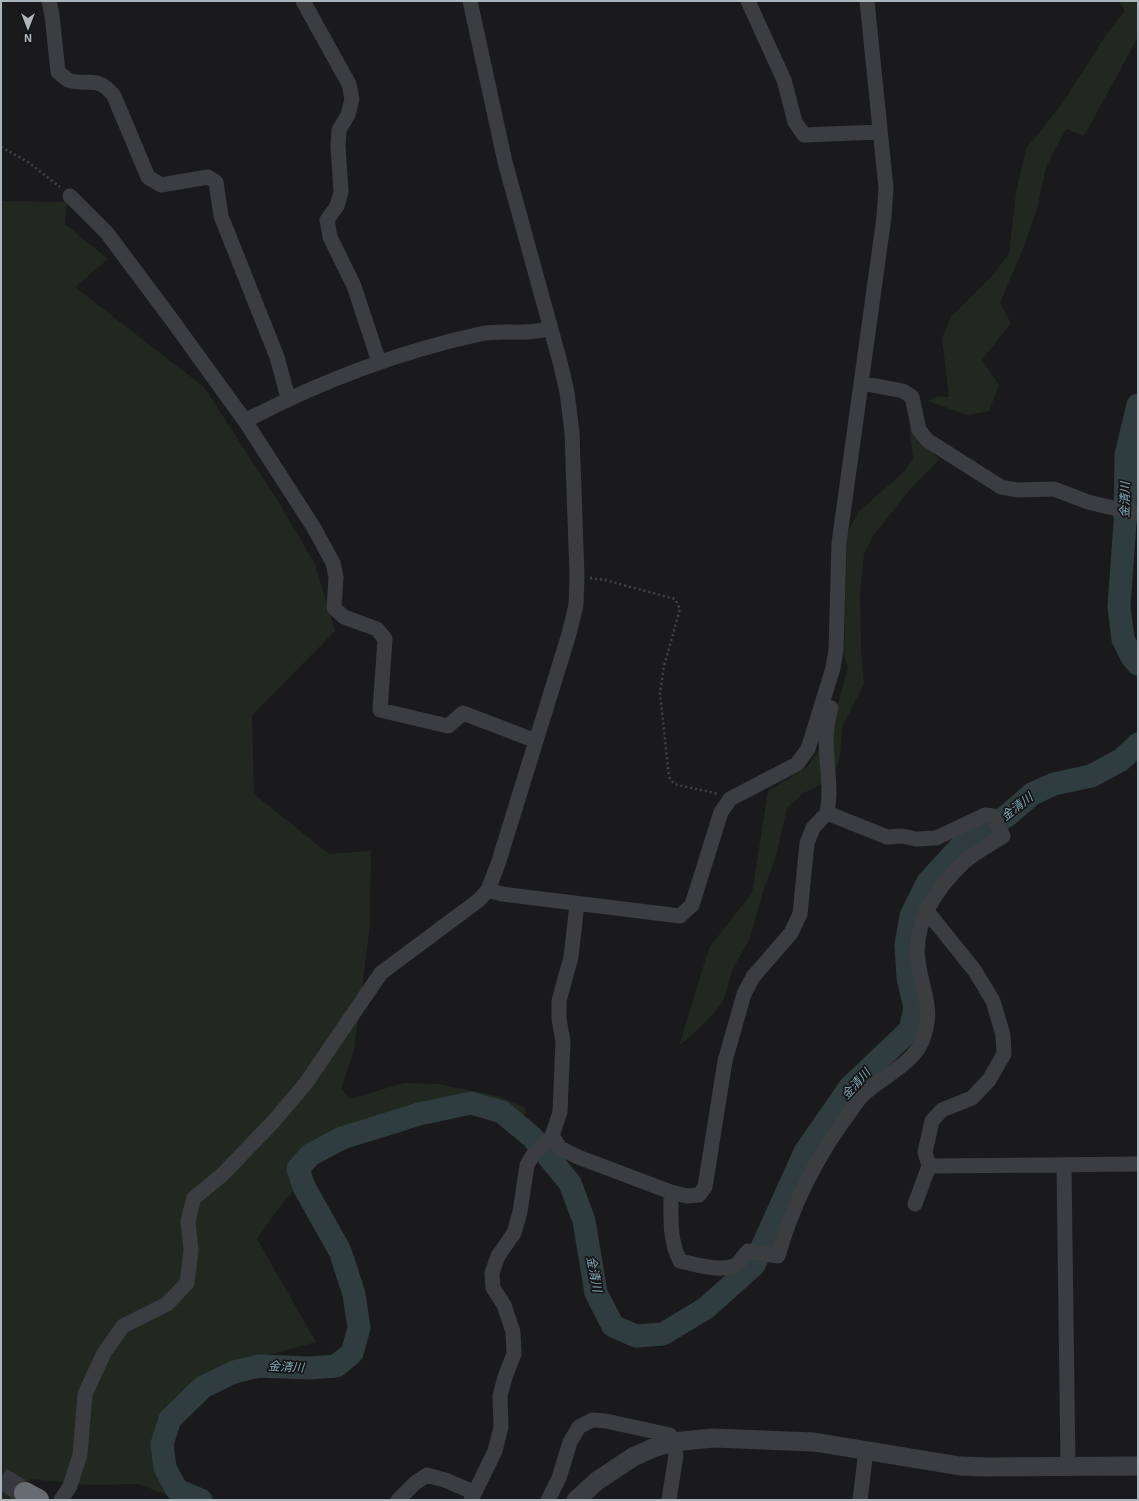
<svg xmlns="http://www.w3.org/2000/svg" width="1139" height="1501" font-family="'Exo 2','Noto Sans JP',sans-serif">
  <rect width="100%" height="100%" fill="#1a1a1c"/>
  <path fill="#20281f" d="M1119,1H1138V37L1084,136L1066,129L1046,167L1037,209L1024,246L1000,303L1011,323L982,360L999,385L989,411L967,415L928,401L937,396L949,397L942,338L951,317L992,276L1009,254L1016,192L1026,149L1062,104L1108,32L1125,11Z
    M1,201L67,202L65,224L108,259L75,287L204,387L276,498L315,564L335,631L252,715L254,794L329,854L371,851L370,925L354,1050L341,1089L350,1099L404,1083L438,1084L498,1096L526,1108L524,1116L473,1098L443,1102L403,1132L362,1140L316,1164L281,1205L257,1239L316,1342L247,1361L194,1384L164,1415L155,1448L178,1499L138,1484L89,1485L30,1479L17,1500H1Z
    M909,424L920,445L933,452L939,460L907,493L873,536L864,554L860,594L861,651L864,684L842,727L840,757L832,781L830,734L848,667L844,656L847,534L858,512L905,471L913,458Z
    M819,750L825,782L802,794L787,808L776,856L764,889L750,938L733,968L723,1002L704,1024L679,1046L709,948L752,893L768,791L806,768Z"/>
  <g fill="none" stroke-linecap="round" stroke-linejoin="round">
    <path stroke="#2f3d41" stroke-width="23" d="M1138,405L1126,455L1125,523L1119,606L1123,639L1132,657L1138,664
      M201,1500L177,1490L165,1468L162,1444L170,1419L203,1387L234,1372L259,1366L309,1368L336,1366L352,1353L359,1328L354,1294L340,1251L304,1187L298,1169L310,1155L342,1138L419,1114L471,1103L502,1112L532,1137L570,1183L584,1221L596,1293L613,1326L636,1336L663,1334L706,1308L754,1265L805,1152L850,1087L910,1030L915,1008L908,978L906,945L911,916L928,882L961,846L1008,815L1032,794L1054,784L1091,776L1121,760L1138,744"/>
    <path stroke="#37393c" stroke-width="22" stroke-dasharray="22 11" stroke-linecap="butt" d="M1,1478L25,1493"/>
    <path stroke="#414548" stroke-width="2.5" stroke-dasharray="2 3" stroke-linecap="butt" d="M1,147L28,162L60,187
      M590,578L605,580L675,599L680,609L664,666L660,693L669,777L674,784L719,794"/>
    <path stroke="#3b3d41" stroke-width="15" d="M49,1L52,15L58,72C61,74 65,78 68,80C89,87 97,74 114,96L148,177L161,185L208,177L216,182L221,216L277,357L288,398
      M303,1L349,84L352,99L348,115L339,130L338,146L341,192L337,206L327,220L330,237L354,286L379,362
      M748,1L784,80L795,122L804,135L880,132
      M70,196L107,233L172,320L245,421L314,528L333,563L336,577L334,608L344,617L377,629L385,639L380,710L448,726L463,713L536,741
      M861,383L903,391L912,397L919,430L927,440L1001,487L1017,490L1054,489L1088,502L1138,514
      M245,421C319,382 398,352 480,334C503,329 527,336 550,328
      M488,890L502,894L680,916L692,905L721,812L730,799L797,764L808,749L833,668L836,650L839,543L884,217L886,188L867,1
      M552,1136L560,1148L578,1157L671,1192L687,1196L699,1195L705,1187L725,1061L744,994L753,977L791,933L800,914L807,843L813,828L827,813
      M1064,1165L1068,1467
      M929,1166L1138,1164
      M671,1192C671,1216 669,1240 680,1261C694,1264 723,1273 736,1265C740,1262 744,1255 748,1251L778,1256C792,1207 813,1164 842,1123C848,1115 854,1106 860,1098C877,1079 913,1065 922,1041C935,1009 922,992 918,961C913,922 936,889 963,863C974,853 990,845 1003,836L993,816L985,815L936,838L916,839L902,836L887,837L827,813C834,778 819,745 831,708
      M915,1204L929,1166L925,1152L932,1121L942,1110L972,1098L989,1080L1004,1054L1003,1035L993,1001L975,971L926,910
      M61,1500L70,1486L80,1455L85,1394L104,1353L123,1326L167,1304L187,1283L191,1250L188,1221L194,1198L222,1175L273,1122L306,1083L381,973L479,900L488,890L498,864L569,634L576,605L577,576L572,433L567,392L560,362L505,162L470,1
      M398,1500L415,1483L427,1475L445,1480L473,1492
      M471,1500L495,1451L501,1427L500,1396L505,1377L514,1354L513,1332L504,1305L493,1288L492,1273L498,1256L514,1233L520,1212L527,1165L533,1155L552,1136L560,1112L563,1041L559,1019V1001L571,957L577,904
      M548,1500L559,1478L570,1442L579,1427L592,1420L606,1421L670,1435L676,1455L669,1500
      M860,1500L866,1450"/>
    <path stroke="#3b3d41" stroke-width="19" d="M576,1500L597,1481L633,1457L653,1448L673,1442L713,1438L814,1442L960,1466L988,1467L1138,1466"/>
    <path stroke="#676c72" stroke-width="22" d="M25,1493L38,1500"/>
  </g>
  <g text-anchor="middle" stroke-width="3.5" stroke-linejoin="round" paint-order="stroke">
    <g font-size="12" font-style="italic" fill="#83aab7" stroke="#151517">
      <text transform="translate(1125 500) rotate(-89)" y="4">金清川</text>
      <text transform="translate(1017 807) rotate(-38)" y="4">金清川</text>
      <text transform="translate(856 1084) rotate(-48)" y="4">金清川</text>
      <text transform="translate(594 1274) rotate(79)" y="4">金清川</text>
      <text transform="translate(286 1367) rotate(3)" y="4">金清川</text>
    </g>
  </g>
  <rect width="1139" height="1501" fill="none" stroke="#acb4bc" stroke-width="4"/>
  <g transform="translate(28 28) rotate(180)" stroke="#151517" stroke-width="3" paint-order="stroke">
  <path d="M0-3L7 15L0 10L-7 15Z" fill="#acb4bc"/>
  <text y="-6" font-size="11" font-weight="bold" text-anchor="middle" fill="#acb4bc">N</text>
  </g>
</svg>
